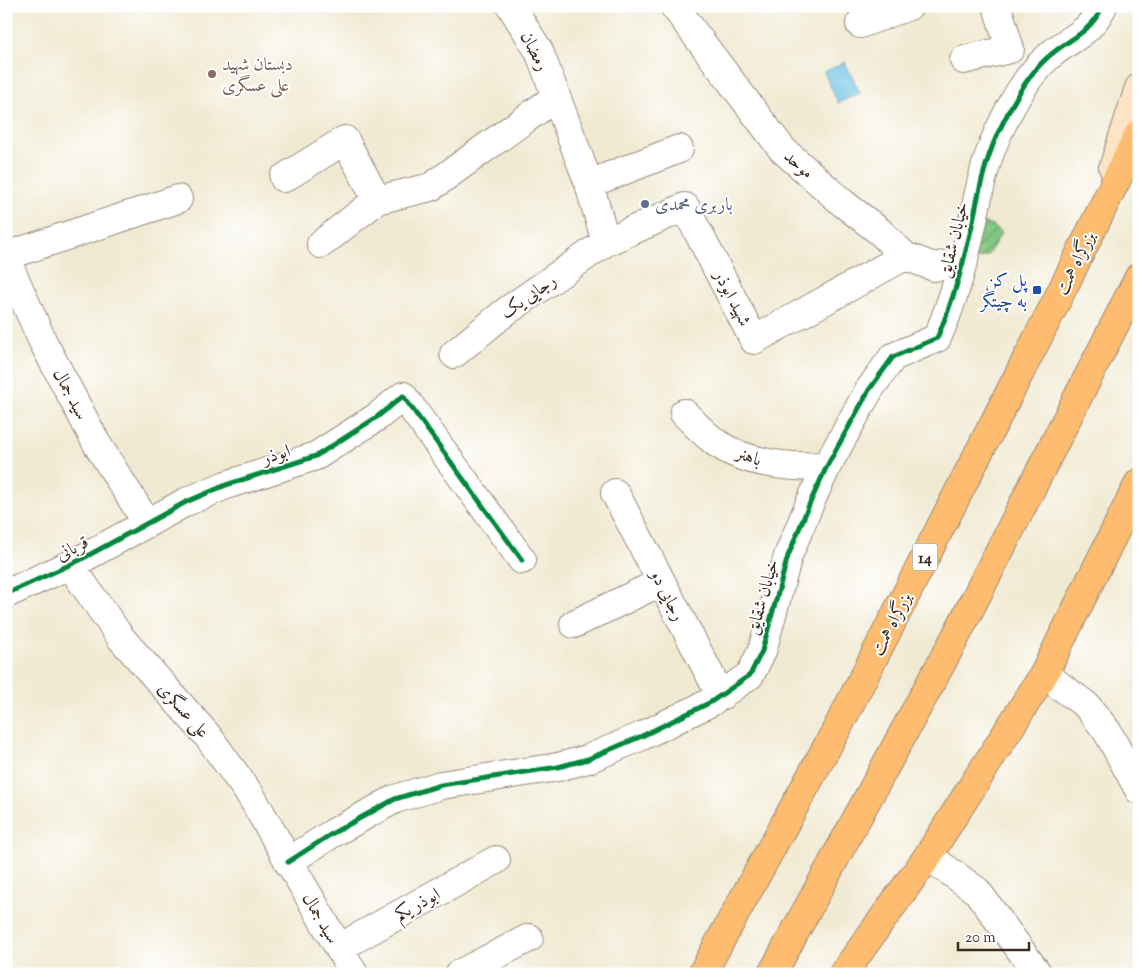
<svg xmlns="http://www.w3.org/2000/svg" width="1145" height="980" font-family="'Sorts Mill Goudy',Amiri,serif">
  <defs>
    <pattern id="garden-furrows" width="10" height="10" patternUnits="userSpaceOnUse" patternTransform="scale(1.25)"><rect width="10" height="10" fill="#83c882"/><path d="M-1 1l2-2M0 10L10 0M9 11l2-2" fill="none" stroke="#6ca36a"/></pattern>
  </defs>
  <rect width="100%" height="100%" fill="#fff"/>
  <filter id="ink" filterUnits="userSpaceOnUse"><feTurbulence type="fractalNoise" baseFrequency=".02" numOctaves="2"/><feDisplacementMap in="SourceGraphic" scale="10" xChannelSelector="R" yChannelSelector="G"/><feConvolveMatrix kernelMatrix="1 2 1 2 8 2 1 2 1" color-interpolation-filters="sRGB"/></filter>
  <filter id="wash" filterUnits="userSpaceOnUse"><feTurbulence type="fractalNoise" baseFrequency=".0096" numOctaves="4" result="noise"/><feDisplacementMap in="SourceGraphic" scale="20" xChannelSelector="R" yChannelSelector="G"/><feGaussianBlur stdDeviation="1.12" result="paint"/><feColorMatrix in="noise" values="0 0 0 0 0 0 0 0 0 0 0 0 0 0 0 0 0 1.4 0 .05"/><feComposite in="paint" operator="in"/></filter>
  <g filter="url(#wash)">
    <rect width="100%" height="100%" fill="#f1ead3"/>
    <path fill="url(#garden-furrows)" stroke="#5f7950" d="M979,221L995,227L1001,233L988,255L976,260Z"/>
    <path fill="#66c1e4" stroke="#507681" d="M845,62L860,93L838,103L824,72Z"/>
  </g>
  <g filter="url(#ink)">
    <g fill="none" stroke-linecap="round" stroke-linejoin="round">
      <defs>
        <path id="street" d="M511,6L539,51L589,184L606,242
          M674,6L782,149L844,204L879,231L905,256L934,267L964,261
          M860,24L909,6
          M964,60L1010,49L997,6
          M284,178L345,140L377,200
          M589,184L679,149
          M321,244L377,200L431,187L556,97
          M6,256L178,199
          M6,259L43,342L97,444L147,523
          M454,354L504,313L606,242L685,207L754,340L905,256
          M684,413C694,423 704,434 715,442C745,464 792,468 827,466
          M615,493L721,696
          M70,565L121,638L207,735L251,796L354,974
          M6,594L78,561L186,502L226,485L316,456L377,417L403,396L522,560
          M574,624L661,582
          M1044,674L1086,705L1107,731L1139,790
          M928,856L977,891L1038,974
          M288,862L333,833L395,799L441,785L558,767L588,759L642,736L711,702L750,675L762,651L788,556L809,505L827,466L869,390L893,357L937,338C954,300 964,261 973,221C979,191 985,161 998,133C1010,107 1026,76 1048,57C1070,37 1088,36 1103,6
          M339,948L496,860
          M459,974L529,938"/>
        <path id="secondary" d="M1113,168L1139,88"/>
        <path id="highway" d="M702,974L839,725L1056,302L1139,134
          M772,974L955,638L1139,277
          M843,974L928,856L1044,674L1139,483"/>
      </defs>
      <use href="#street" stroke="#968a78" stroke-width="30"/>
      <use href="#secondary" stroke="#968a78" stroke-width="30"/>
      <use href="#highway" stroke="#968a78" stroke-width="30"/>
      <use href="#street" stroke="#fff" stroke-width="28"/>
      <use href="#secondary" stroke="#fee4c6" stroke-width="28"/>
      <use href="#highway" stroke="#fdbc70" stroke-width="28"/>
      <defs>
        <path id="cycleway" d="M6,594L78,561L186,502L226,485L316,456L377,417L403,396L522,560
          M288,862L333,833L395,799L441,785L558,767L588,759L642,736L711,702L750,675L762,651L788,556L809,505L827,466L869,390L893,357L937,338C954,300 964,261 973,221C979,191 985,161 998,133C1010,107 1026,76 1048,57C1070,37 1088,36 1103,6"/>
      </defs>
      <use href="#cycleway" stroke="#fff" stroke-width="8"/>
      <use href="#cycleway" stroke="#00873e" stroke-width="5"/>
    </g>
  </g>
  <circle fill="#8d6e63" stroke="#fff" stroke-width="2" cx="212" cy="74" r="5"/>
  <circle fill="#5c6f8a" stroke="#fff" stroke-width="2" cx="645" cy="204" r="5"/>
  <rect fill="#1a4fb4" stroke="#fff" stroke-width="2" x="1032" y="285" width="10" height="10" rx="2.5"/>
  <g text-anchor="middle" stroke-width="4" stroke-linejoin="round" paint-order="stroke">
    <rect fill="#fff" stroke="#766a62" stroke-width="1" x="912.5" y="543.5" width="25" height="27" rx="4"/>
    <g font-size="16" font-weight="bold" fill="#3b2a1e">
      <text x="925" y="563">14</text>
    </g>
    <g font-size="18" fill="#3b2a1e" stroke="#fff">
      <text transform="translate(535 51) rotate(63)" y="6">رمضان</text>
      <text transform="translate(799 164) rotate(42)" y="6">موحد</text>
      <text transform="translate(953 240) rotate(-76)" y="6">خیابان شقایق</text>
      <text transform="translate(1075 263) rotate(-64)" y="6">بزرگراه همت</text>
      <text transform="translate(528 296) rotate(-35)" y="6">رجایی یک</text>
      <text transform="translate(733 298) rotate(63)" y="6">شهید ابوذر</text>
      <text transform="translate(71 394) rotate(62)" y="6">سید جمال</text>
      <text transform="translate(276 454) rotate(-18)" y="6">ابوذر</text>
      <text transform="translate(749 456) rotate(19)" y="6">باهنر</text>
      <text transform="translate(72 548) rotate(-27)" y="6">قربانی</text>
      <text transform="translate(668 595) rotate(63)" y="6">رجایی دو</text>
      <text transform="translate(762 597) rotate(-74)" y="6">خیابان شقایق</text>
      <text transform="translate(891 624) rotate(-63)" y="6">بزرگراه همت</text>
      <text transform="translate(184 710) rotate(48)" y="6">علی عسگری</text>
      <text transform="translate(417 904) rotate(-29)" y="6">ابوذر یکم</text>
      <text transform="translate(321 918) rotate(60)" y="6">سید جمال</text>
    </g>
    <g font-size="18" fill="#785e54" stroke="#fff" text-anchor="start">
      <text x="222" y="70">دبستان شهید<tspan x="222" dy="21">علی عسگری</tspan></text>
    </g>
    <g font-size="18" fill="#4e5e75" stroke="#fff" text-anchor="start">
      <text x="655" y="210">باربری محمدی</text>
    </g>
    <g font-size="18" fill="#164399" stroke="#fff" text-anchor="end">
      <text x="1027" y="286">پل کن<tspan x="1027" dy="21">به چیتگر</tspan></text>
    </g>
  </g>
  <rect width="1145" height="980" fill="none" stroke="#fff" stroke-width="25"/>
  <path d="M958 942v8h71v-8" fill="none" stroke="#3b2a1e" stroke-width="2.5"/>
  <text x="965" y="942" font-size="15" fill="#3b2a1e" stroke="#ffffff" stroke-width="4" paint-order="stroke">20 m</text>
</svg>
